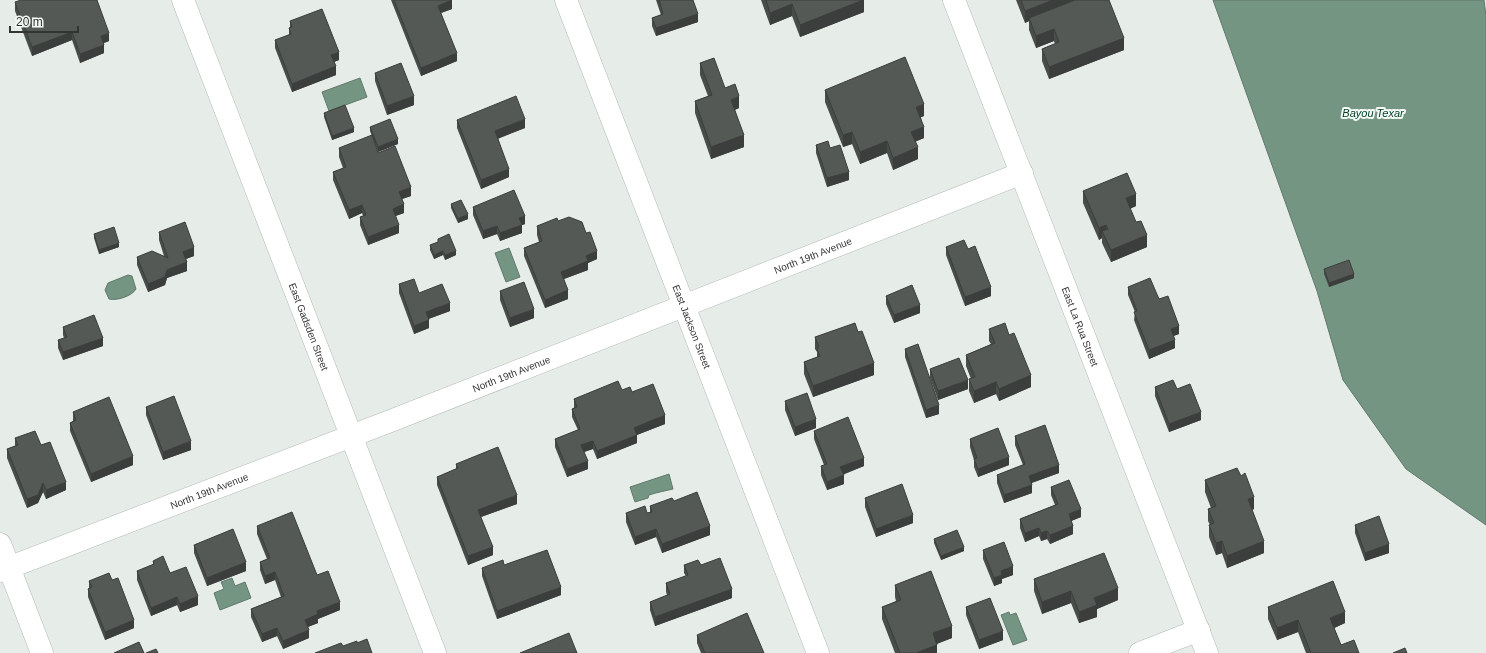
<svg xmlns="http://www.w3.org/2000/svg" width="1486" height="653" font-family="Helvetica,sans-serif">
  <rect width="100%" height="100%" fill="#e6ede9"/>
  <path fill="#759583" stroke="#61786b" d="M1213,0H1484L1486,16V525L1406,469L1343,380L1317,291Z
    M360,78L367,97L329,111L322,92Z
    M509,248L520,277L506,282L495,253Z
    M128,275L132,276L136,289C132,296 117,301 109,299L105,290L108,283Z
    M669,474L673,489C665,491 658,492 649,495L648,498L635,502L630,487Z
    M232,578L235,586L245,582L251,598L220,610L214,593L224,589L221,582Z
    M1009,612L1010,615L1016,613L1027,640L1013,645L1001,615Z"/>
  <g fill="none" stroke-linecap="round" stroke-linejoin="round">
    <defs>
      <g id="minor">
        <path id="s1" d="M183,0L435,653"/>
        <path id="s2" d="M566,0L818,653"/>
        <path id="s3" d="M954,0L1207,653"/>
        <path id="s4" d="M0,571L393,420L1022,173"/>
        <path d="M1140,653L1199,630"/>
      </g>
      <path id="major" d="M0,544L42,653"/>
    </defs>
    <use href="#minor" stroke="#b4bab6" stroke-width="23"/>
    <use href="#major" stroke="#b4bab6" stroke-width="23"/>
    <use href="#minor" stroke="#fff" stroke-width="22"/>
    <use href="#major" stroke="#fff" stroke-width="22"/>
  </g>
  <path fill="#484d4a" d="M391,0H452V9L441,13L457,61L421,76Z
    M656,0H693L698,22L656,36L652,26V18L661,15Z
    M761,0H864V12L800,37L792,16L770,25Z
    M1016,0H1109L1124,50L1049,79L1042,61V49L1055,44L1054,41L1036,48L1029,30V21L1025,23Z
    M15,2L109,41L104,43V53L80,63L72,40L32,56L15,11Z
    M290,21L339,60L334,62L336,75L292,92L275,48V40L289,35V28L290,27Z
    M700,63L725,88L739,108L735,110L744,147L711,159L695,113V101L708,96L700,75Z
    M375,73L414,105L387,115L375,81Z
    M825,90L924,116L921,117L924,138L915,142L918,159L893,170L887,153L860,164L852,144L843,147L825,102Z
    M324,113L354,132L332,140L324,117Z
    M457,120L525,128L498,138L509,177L481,189L457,128Z
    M370,127L398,144L378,152L370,131Z
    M816,145L830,148L849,180L827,187L816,153Z
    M339,148L378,153L411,196L402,199L404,213L395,216L399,233L368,245L360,225V217L363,216L362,213L349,219L333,180V172L343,168L339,157Z
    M1083,191L1136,206L1130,209L1147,247L1111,262L1102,243V238L1099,240L1083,203Z
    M451,204L468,219L458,223L451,208Z
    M473,207L525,224L522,225V233L500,241L497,234L483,239L473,215Z
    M558,221L597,259L588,263V270L564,279L568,299L545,308L524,256V248L539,242L537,235V226Z
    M159,232L194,256L186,259L187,271L167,278L165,285L148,292L137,265V257L164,256L159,240Z
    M94,234L119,247L99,254L94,238Z
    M438,239L456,255L445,260L443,255L434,259L430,250V245L438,242Z
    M946,247L968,249L991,296L965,306L946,255Z
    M1324,269L1354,278L1329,287L1324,274Z
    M399,284L419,293L450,311L428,319L429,328L414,334L399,293Z
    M1128,287L1159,299L1179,334L1173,336L1175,348L1149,359L1134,320L1135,312L1128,295Z
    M500,291L534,318L510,327L500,300Z
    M886,296L920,313L894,323L886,304Z
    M63,327L103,346L63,360L58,348V340L64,338L63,335Z
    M989,329L1031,387L999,401L996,394L974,403L969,391V379H971L966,366V355L991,344L989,341Z
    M858,332L874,375L813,397L804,374V362L817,357V352L815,349V337Z
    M905,349L939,414L926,418L905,357Z
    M930,369L968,389L938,400L930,378Z
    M1155,387L1177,389L1201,420L1169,432L1155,396Z
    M622,390L632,392L665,424L637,435V443L597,459L593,449L584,452L588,469L567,477L555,447V439L578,430L572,417V409L574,408V399Z
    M785,401L816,428L795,436L785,410Z
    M146,407L191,450L163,460L146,415Z
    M73,412L133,465L91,482L70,431V423L73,421Z
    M814,431L864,466L843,474L844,484L827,490L821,475V466L824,465L814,439Z
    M1015,436L1059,473L1031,483L1032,493L1004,503L997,483V475L1023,465L1015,445Z
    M15,438L41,445L66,490L46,499L43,492L38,503L27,508L7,458V449L15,446Z
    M970,439L1009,465L978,477L974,467V460L970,447Z
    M456,464L517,504L481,517L493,555L468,565L437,485V477L456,469Z
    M1205,480L1254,509L1252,510L1264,553L1227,568L1222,553L1216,555L1209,537V525H1210L1208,521V509L1211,508L1205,492Z
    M1051,487L1081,517L1071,521L1073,534L1050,544L1047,539L1041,541L1039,536L1025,542L1020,528V519L1055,505L1051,495Z
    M865,498L913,523L876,537L865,507Z
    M674,501L710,535L662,553L656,537L635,545L626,522V513H647L650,512V506Z
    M1355,525L1389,553L1365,561L1355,533Z
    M257,526L317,575L340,610L318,619V623L308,627L309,638L283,649L277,636L262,642L251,617V609L281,597L275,580L265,584L260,570V562L267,559L257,534Z
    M934,539L964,551L941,560L934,543Z
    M194,545L246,571L207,586L194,553Z
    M983,550L1013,575L1002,579V583L994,586L983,559Z
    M153,561L170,573L198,605L180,612L177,605L151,616L137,580V571L153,565Z
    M504,565L561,595L497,619L482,576V568Z
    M684,565H701L732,598L655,626L650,610V602L667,595L666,592V583L686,576L684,573Z
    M1034,579L1118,600L1097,609V617L1079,623L1071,603L1042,614L1034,591Z
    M112,580L134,628L105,640L88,597V589L89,588V581Z
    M895,585L952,638L937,644V653H895L882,619V607L896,601L895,597Z
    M966,607L1003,640L979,649L966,615Z
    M1268,607L1345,623L1334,628L1341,645L1359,653H1306L1298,632L1277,640L1268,619Z
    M697,635L764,653H701L697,643Z"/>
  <path fill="#3b3e3c" d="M452,0V9L438,14V6Z
    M863,0H864V12L800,37V25Z
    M1053,0H1084L1029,18V21L1025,23V11Z
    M792,4V16L770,25V13Z
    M698,14V22L656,36V28Z
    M1054,29V41L1036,48V36Z
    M72,32V40L32,56V47Z
    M109,33V41L101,44V36Z
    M1124,38V50L1049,79V67Z
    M104,45V53L80,63V54Z
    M339,52V60L331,63V55Z
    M457,53V61L421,76V68Z
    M336,66V75L292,92V84Z
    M414,96V105L387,115V106Z
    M739,96V108L731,111V100Z
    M924,104V116L916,119V107Z
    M525,119V128L495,140V131Z
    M924,127V138L911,143V132Z
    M354,128V132L332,140V136Z
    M852,132V144L843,147V135Z
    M744,135V147L711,159V147Z
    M398,139V144L378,152V147Z
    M887,141V153L860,164V152Z
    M918,147V159L893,170V158Z
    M509,169V177L481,189V180Z
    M849,172V180L827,187V178Z
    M411,187V196L399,200V192Z
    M1136,194V206L1126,210V198Z
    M404,204V213L393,217V209Z
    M362,205V213L349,219V210Z
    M468,214V219L458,223V219Z
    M525,216V224L522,225V233L500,241V233L519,218Z
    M399,225V233L368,245V237Z
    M1106,225V237L1102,231V238L1099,240V228Z
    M497,226V234L483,239V231Z
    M1147,235V247L1111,262V250Z
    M119,243V247L99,254V250Z
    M194,247V256L183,260V252Z
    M443,251V255L434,259V255Z
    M456,251V255L445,260V255Z
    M597,251V259L588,263V270L561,280V272L586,256Z
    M187,262V271L167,278L165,285L148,292V284L167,270Z
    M1354,274V278L1329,287V283Z
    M991,287V296L965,306V297Z
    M568,290V299L545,308V300Z
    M450,303V311L426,320V312Z
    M920,305V313L894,323V315Z
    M534,309V318L510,327V318Z
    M429,320V328L414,334V326Z
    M1179,326V334L1171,337V329Z
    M103,338V346L63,360V352Z
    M1175,340V348L1149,359V350Z
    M874,363V375L813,397V386Z
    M1031,375V387L999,401V389Z
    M968,380V389L938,400V391Z
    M996,382V394L974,403V391Z
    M939,405V414L926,418V410Z
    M1201,412V420L1169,432V424Z
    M665,415V424L634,436V428Z
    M816,419V428L795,436V427Z
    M637,435V443L597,459V451Z
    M191,441V450L163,460V452Z
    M593,441V449L581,453V445Z
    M133,456V465L91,482V474Z
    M1009,457V465L978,477V469Z
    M864,458V466L840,476V467Z
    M588,461V469L567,477V469Z
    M1059,465V473L1029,484V476Z
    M844,475V484L827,490V482Z
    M66,482V490L46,499V490Z
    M43,483V492L38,503L27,508V499Z
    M1032,485V493L1004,503V495Z
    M517,495V504L478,518V510Z
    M1254,497V509L1248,511V499Z
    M1081,509V517L1069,522V514Z
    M913,515V523L876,537V529Z
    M710,526V535L662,553V544Z
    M1073,526V534L1050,544V535Z
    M1039,528V536L1025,542V533Z
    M656,529V537L635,545V537Z
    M1047,531V539L1041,541V533Z
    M1222,541V553L1216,555V543Z
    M1264,541V553L1227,568V556Z
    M1389,544V553L1365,561V553Z
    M493,547V555L468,565V556Z
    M964,547V551L941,560V556Z
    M246,562V571L207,586V578Z
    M1013,566V575L1002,579V583L994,586V578L1001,571Z
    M275,572V580L265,584V576Z
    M561,587V595L497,619V611Z
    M1118,588V600L1097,609V617L1079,623V612L1094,598Z
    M732,589V598L655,626V617Z
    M1071,591V603L1042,614V602Z
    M198,596V605L180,612V604Z
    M177,597V605L151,616V608Z
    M340,602V610L318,619V623L305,628V620L317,611Z
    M1345,612V623L1330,630V618Z
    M134,620V628L105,640V632Z
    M1298,620V632L1277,640V628Z
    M952,626V638L933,645V633Z
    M277,628V636L262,642V634Z
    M309,630V638L283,649V641Z
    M1003,631V640L979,649V640Z
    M937,645V653H916Z"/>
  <path fill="#545956" stroke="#3b3e3c" d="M21,0H97L109,33L101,36L104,45L80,54L72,32L32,47L15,2Z
    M394,0H452L438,6L457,53L421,68Z
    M659,0H693L698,14L656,28L652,18L663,14Z
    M766,0H863L800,25L792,4L770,13Z
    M1021,0H1053L1025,11Z
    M1075,0H1109L1124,38L1049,67L1042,49L1059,42L1054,29L1036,36L1029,18Z
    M322,9L339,52L331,55L336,66L292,84L275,40L291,34L289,28L292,27L290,21Z
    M905,57L924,104L916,107L924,127L911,132L918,147L893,158L887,141L860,152L852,132L843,135L825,90Z
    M714,58L725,88L735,84L739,96L731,100L744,135L711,147L695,101L712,95L700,63Z
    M401,63L414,96L387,106L375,73Z
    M516,96L525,119L495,131L509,169L481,180L457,120Z
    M345,105L354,128L332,136L324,113Z
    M390,119L398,139L378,147L370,127Z
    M372,135L378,153L395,146L411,187L399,192L404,204L393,209L399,225L368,237L360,217L366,215L362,205L349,210L333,172L346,167L339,148Z
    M828,141L830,148L840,145L849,172L827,178L816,145Z
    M1127,173L1136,194L1126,198L1136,222L1141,221L1147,235L1111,250L1102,231L1108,229L1106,225L1099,228L1083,191Z
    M514,190L525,216L519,218L522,225L500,233L497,226L483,231L473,207Z
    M461,200L468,214L458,219L451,204Z
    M569,217L582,222L586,233L590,232L597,251L586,256L588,261L561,272L568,290L545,300L524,248L542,241L537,226L557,218L558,221Z
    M185,222L194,247L183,252L187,262L167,270L165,277L148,284L137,257L152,251L168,258L159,232Z
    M114,227L119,243L99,250L94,234Z
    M449,234L456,251L445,255L443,251L434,255L430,245L438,242V239Z
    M964,240L968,249L975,246L991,287L965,297L946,247Z
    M1349,260L1354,274L1329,283L1324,269Z
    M1150,278L1159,299L1168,296L1179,326L1171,329L1175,340L1149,350L1134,312L1137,311L1128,287Z
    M414,279L419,293L442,284L450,303L426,312L429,320L414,326L399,284Z
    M524,282L534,309L510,318L500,291Z
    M912,285L920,305L894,315L886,296Z
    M94,315L103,338L63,352L58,340L67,337L63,327Z
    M855,323L858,332L862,331L874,363L813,386L804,362L820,356L817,348L819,347L815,337Z
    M1005,323L1009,335L1014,333L1031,375L999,389L996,382L974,391L969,379L975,377L966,355L995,343L989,329Z
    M918,344L939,405L926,410L905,349Z
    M959,358L968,380L938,391L930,369Z
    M1173,380L1177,389L1190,384L1201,412L1169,424L1155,387Z
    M618,381L622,390L630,387L632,392L653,384L665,415L634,428L637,435L597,451L593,441L581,445L588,461L567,469L555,439L580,429L572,409L577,407L574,399Z
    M807,393L816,419L795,427L785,401Z
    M174,396L191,441L163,452L146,407Z
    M109,397L133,456L91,474L70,423L76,420L73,412Z
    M848,417L864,458L840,467L844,475L827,482L821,466L827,464L814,431Z
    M1045,425L1059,465L1029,476L1032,485L1004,495L997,475L1025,464L1015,436Z
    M998,428L1009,457L978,469L974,459L977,458L970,439Z
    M35,431L41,445L50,442L66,482L46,490L43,483L38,495L27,499L7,449L18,445L15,438Z
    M498,447L517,495L478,510L493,547L468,556L437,477L458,468L456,464Z
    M1237,468L1241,476L1245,473L1254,497L1248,499L1264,541L1227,556L1222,541L1216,543L1209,525L1214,523L1208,509L1216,506L1205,480Z
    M1069,480L1081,509L1069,514L1073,526L1050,535L1047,531L1041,533L1039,528L1025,533L1020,519L1058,504L1051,487Z
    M902,484L913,515L876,529L865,498Z
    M697,492L710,526L662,544L656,529L635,537L626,513L645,506L647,513L652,512L650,506L672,498L674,501Z
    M292,512L317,575L328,571L340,602L317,611L318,614L305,620L309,630L283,641L277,628L262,634L251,609L284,596L275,572L265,576L260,562L270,558L257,526Z
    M1379,516L1389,544L1365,553L1355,525Z
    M233,529L246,562L207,578L194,545Z
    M957,530L964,547L941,556L934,539Z
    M1004,542L1013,566L1001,571L1002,575L994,578L983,550Z
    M547,550L561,587L497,611L482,568L503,560L504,565Z
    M1104,553L1118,588L1094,598L1097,605L1079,612L1071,591L1042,602L1034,579Z
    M163,556L170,573L186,567L198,596L180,604L177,597L151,608L137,571L154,564L153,561Z
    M720,558L732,589L655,617L650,602L670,594L666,583L688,575L684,565L698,560L701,565Z
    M931,571L952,626L933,633L937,645L916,653H900L882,607L901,600L895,585Z
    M109,573L112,580L118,578L134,620L105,632L88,589L92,587L89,581Z
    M1333,581L1345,612L1330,618L1341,645L1354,640L1359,653H1311L1298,620L1277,628L1268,607Z
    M990,598L1003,631L979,640L966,607Z
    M747,613L764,653H705L697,635Z
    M569,633L577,653H520Z
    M367,639L372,653H315L341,643L343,646L357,641V643Z
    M139,642L144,653H114Z
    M1405,648L1407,653H1393Z
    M156,649L158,653H146Z"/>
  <g text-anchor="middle" stroke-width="4" stroke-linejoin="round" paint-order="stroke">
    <g font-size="10" fill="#333534" stroke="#f4faf6">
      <text dy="4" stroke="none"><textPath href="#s4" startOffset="872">North 19th Avenue</textPath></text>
      <text dy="4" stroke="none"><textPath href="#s1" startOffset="350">East Gadsden Street</textPath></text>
      <text dy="4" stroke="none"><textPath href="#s2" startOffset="350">East Jackson Street</textPath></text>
      <text dy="4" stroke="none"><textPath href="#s3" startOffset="350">East La Rua Street</textPath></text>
      <text dy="4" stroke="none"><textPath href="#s4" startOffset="548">North 19th Avenue</textPath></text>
      <text dy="4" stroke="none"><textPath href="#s4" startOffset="224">North 19th Avenue</textPath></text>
    </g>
    <g font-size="11" font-style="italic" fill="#003e24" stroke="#f4faf6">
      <text x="1373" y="117">Bayou Texar</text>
    </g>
  </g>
  <path d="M10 26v6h68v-6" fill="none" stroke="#333534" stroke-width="2"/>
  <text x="16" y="26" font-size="12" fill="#333534" stroke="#f4faf6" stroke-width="3" paint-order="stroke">20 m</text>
</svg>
